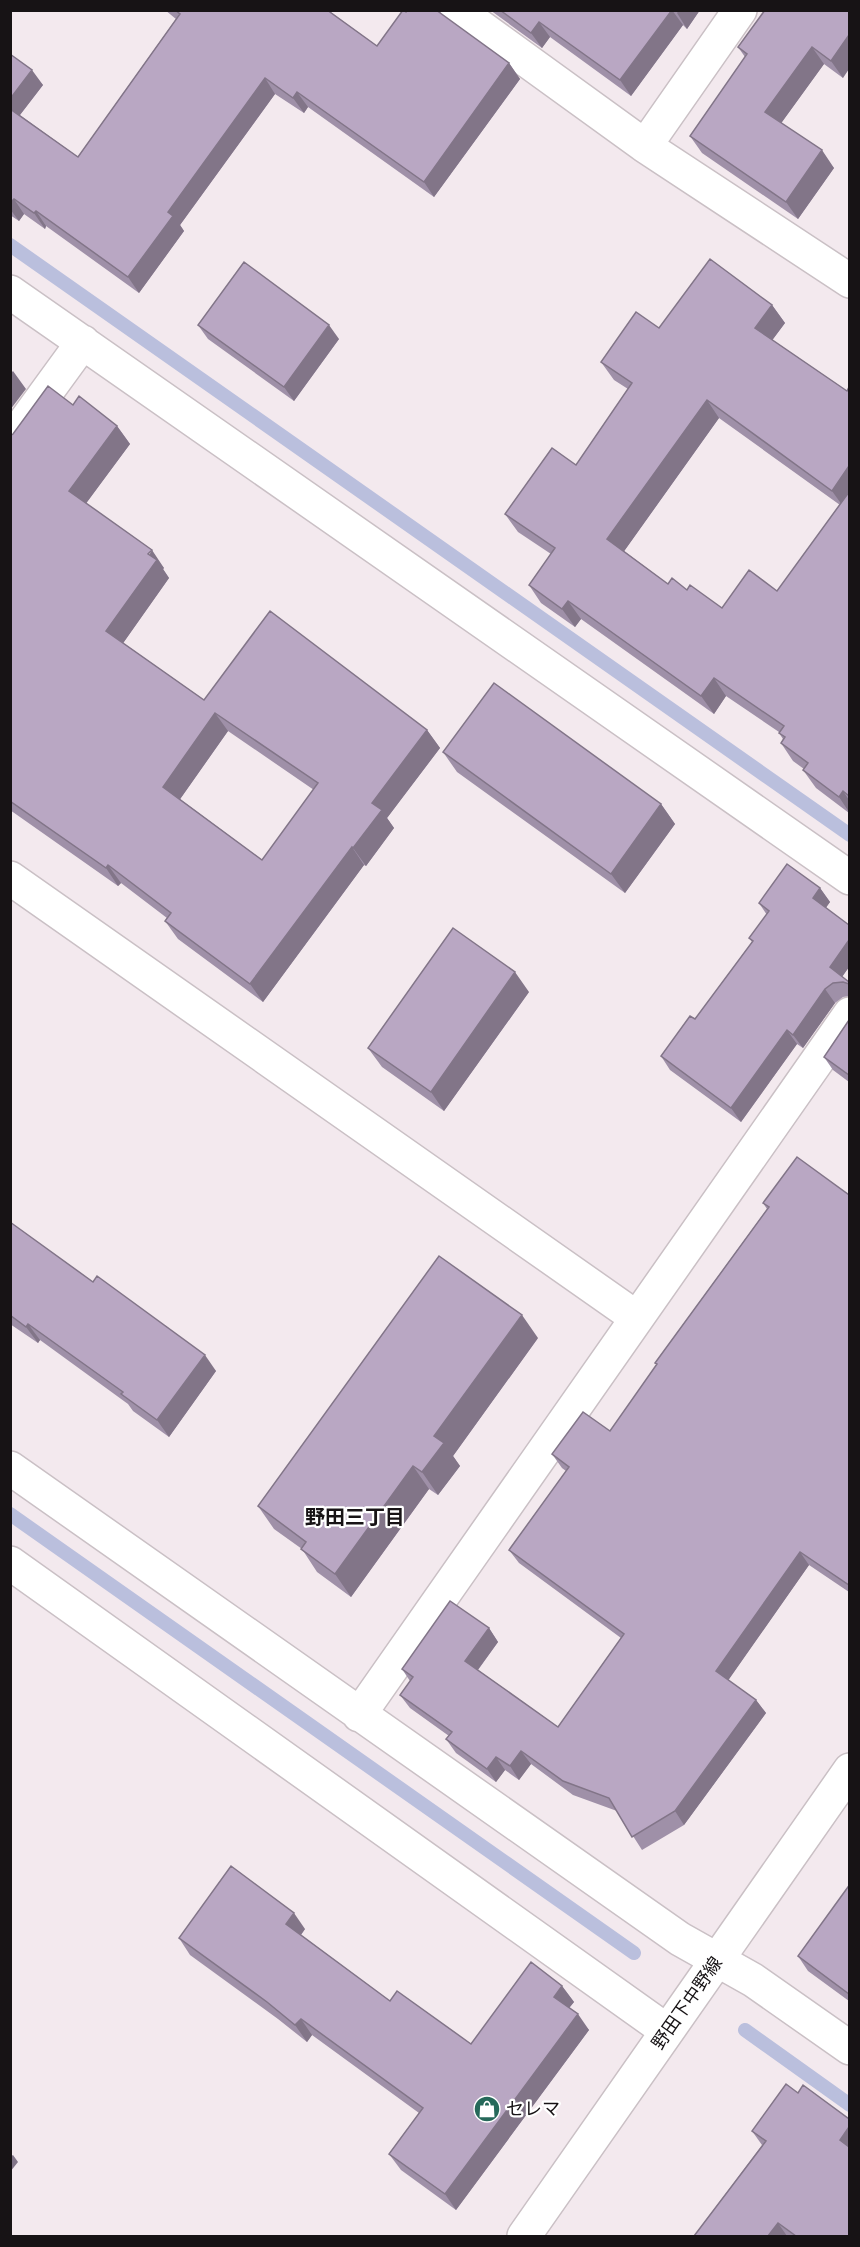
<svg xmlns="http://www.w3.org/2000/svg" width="860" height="2247" font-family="Quicksand,'Noto Sans JP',sans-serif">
  <rect width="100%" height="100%" fill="#f3e9ee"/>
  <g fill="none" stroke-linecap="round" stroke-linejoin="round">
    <path stroke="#babfdd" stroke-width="14" d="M10,245L850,835
      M10,1514L634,1953
      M745,2030L850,2105"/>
    <defs>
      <path id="minor" d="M457,10L645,146L850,281
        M645,146L740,10
        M10,292L850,878
        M24,423L83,342
        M10,878L637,1318
        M10,1468L680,1939L753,1980L850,2048
        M10,1563L667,2031
        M359,1715L850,1014
        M524,2236L850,1770"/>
    </defs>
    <use href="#minor" stroke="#cac0c5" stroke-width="36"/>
    <use href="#minor" stroke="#fff" stroke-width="33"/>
  </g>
  <path fill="#9f90a8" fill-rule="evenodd" d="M165,10H328L377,46L406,12L439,13L509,63L520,79L434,197L308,107L304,113L275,94L180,225L184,231L139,293L46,226L45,229L24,214L19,221L10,215V54L43,85L20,115L78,157L176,19Z
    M490,10H700L687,29L683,25L631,96L550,37L542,48Z
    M849,10L843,78L824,64L781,123L834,168L798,219L702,153L690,136L745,57L738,47Z
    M772,305L785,323L772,340L847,391L849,387V813L816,788L803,770L804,769L793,761L781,743L783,739L779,733V732L726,696L714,714L581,619L575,627L541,603L529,585L551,554L518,532L505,514L576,465L628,389L614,380L601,362L659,328ZM719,418L840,505L777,591L722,608L687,590L668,584L624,551Z
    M198,325L339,339L294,401L208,339Z
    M73,405L117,426L130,444L86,503L164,568L163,569L169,578L123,643L204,700L427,730L440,748L387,818L394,828L366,866L364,865L263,1002L178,939L165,921L167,918L121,883L118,886L10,810V436ZM228,731L314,790L262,860L180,799Z
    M443,752L661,804L675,824L625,893L457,772Z
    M820,888L830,902L826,907L849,967L842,977L849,982V996L843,997L835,1003L803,1048L797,1044L741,1122L670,1070L661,1056L695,1019L752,942L749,938L767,915L759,903Z
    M529,992L444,1111L382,1067L368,1048Z
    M849,1020V1082L833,1070L824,1057Z
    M849,1195V1592L809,1565L728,1680L756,1700L766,1713L684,1825L642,1850L617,1811L573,1795L531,1764L519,1780L505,1770L496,1782L456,1753L446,1739L449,1736L410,1708L400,1695L410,1681L402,1669L489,1628L498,1642L478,1670L558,1727L621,1638L519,1563L509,1550L566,1471L562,1468L552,1454L610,1431L657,1365L655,1363L767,1209L763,1203Z
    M10,1222L216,1371L169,1437L133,1411L128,1404L40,1340L38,1343L10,1324Z
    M538,1338L453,1456L460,1466L438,1495L429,1489L351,1597L317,1572L302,1549L274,1529L258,1506Z
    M849,1888V2001L808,1971L798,1956Z
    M305,1929L301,1935L390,2001L471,2044L562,1986L574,2002L569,2008L589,2030L456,2210L401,2170L389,2154L419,2113L312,2035L307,2042L278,2019L190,1955L179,1938Z
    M798,2093L849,2236H694L762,2145L752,2131Z"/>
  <path fill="#827588" d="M672,10L683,25L631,96L620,80Z
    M679,10H700L687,29L677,13Z
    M539,22L550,37L542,48L531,33Z
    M849,35V69L843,78L831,61Z
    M812,47L824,64L777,129L765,112Z
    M509,63L520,79L434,197L424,182Z
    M32,70L43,85L16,120L10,112V99Z
    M265,78L275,94L180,225L184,231L139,293L128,277L168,212Z
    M297,92L308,107L304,113L293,98Z
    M822,150L834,168L798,219L786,202Z
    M14,199L24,214L19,221L10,209V203Z
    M36,211L46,226L45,229L34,213Z
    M772,305L785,323L768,346L755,328Z
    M329,325L339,339L294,401L284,387Z
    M13,371L26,389L10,410V374Z
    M707,400L719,418L620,557L607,539Z
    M117,426L130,444L82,509L69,491Z
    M849,466V502L845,509L832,491Z
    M152,550L164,568L163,569L169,578L119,649L106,631Z
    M568,601L581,619L575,627L562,609Z
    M714,678L726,696L714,714L701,696Z
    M215,713L228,731L176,805L163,787Z
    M427,730L440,748L387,818L394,828L366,866L353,848L372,803Z
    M843,791L849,800V812L839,797Z
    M661,804L675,824L625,893L611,874Z
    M352,847L364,865L263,1002L250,984Z
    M108,865L121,883L118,886L106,868Z
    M820,888L830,902L823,912L813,898Z
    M849,940V967L839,981L830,967Z
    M515,972L529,992L444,1111L431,1092Z
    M825,989L835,1003L803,1048L793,1035Z
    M787,1030L797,1044L741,1122L731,1108Z
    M522,1315L538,1338L453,1456L460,1466L438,1495L422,1472L434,1436Z
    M28,1324L40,1340L38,1343L26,1327Z
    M205,1355L216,1371L169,1437L157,1420Z
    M413,1466L429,1489L351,1597L335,1574Z
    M800,1552L809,1565L725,1685L716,1671Z
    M489,1628L498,1642L474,1675L465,1661Z
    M756,1700L766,1713L684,1825L675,1811Z
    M521,1751L531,1764L519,1780L510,1766Z
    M496,1757L505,1770L496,1782L487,1769Z
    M294,1913L305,1929L297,1940L286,1924Z
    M562,1986L574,2002L565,2013L554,1997Z
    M578,2014L589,2030L456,2210L445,2194Z
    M301,2019L312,2035L307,2042L295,2025Z
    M849,2127V2154L840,2140Z
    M13,2155L18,2162L10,2172V2157Z
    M778,2223L787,2236H768Z"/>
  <path fill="#b9a7c3" stroke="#827588" stroke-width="1.5" fill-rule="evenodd" d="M175,10H327L377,46L403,10L406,12L407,10H436L509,63L424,182L297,92L293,98L265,78L168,212L173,216L128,277L36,211L34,213L14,199L10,203V109L78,157L180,14Z
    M500,10H672L620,80L539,22L531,33Z
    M765,10H849V35L831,61L812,47L765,112L822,150L786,202L690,136L747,54L738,47Z
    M10,54L32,70L10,99Z
    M710,259L772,305L755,328L847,391L849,387V466L832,491L707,400L607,539L668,584L672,578L687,590L690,585L722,608L749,570L777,591L849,492V796L843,791L839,797L803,770L808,763L781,743L785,737L779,733L784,726L714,678L701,696L568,601L562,609L529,585L555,548L505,514L552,448L576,465L632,383L601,362L636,312L659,328Z
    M244,262L329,325L284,387L198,325Z
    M48,386L73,405L79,396L117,426L69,491L152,550L148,554L157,560L106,631L204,700L270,611L427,730L372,803L382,810L353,848L352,847L250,984L165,921L171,913L108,865L106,868L10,801V436L13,434ZM215,713L318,783L262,860L163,787Z
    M494,683L661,804L611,874L443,752Z
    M787,864L820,888L813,898L849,925V940L830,967L849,982V984L843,982L833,983L825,989L793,1035L787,1030L731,1108L661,1056L690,1016L695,1019L753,941L749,938L769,911L759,903Z
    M453,928L515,972L431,1092L368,1048Z
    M849,1020V1075L824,1057Z
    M797,1157L849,1195V1585L800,1552L716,1671L756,1700L675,1811L632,1837L609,1798L563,1781L521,1751L510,1766L496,1757L487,1769L446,1739L452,1732L400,1695L413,1677L402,1669L450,1601L489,1628L465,1661L558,1727L624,1634L509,1550L569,1467L552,1454L583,1412L610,1431L657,1364L655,1363L769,1207L763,1203Z
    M10,1222L93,1282L97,1276L205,1355L157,1420L121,1394L123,1392L28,1324L26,1327L10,1315Z
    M439,1256L522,1315L434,1436L444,1443L422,1472L413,1466L335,1574L301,1549L306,1542L258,1506Z
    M231,1866L294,1913L286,1924L390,2001L397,1991L471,2044L531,1962L562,1986L554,1997L578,2014L445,2194L389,2154L423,2108L301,2019L295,2025L267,2002L179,1938Z
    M848,1887L849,1888V1994L798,1956Z
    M786,2084L798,2093L803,2085L849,2119V2127L840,2140L849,2147V2236H796L778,2223L768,2236H694L766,2141L752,2131Z"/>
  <defs>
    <symbol id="shop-disc" viewBox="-11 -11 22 22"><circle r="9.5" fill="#26695a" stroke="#fff"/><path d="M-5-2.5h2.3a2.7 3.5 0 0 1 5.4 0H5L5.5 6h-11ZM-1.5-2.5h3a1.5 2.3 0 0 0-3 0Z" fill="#fff"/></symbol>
  </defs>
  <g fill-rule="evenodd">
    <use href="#shop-disc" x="472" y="2094" width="30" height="30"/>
  </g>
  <g text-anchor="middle" stroke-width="4.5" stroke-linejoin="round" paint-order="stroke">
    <g font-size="18" fill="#171315" stroke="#fff">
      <text transform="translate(687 2003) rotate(-55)" y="6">野田下中野線</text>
    </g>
    <g font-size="18" fill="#171315" stroke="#fff" text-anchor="start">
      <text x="506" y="2115">セレマ</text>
    </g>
    <g font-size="20" font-weight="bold" fill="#171315" stroke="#fff">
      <text x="355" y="1524">野田三丁目</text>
    </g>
  </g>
  <rect width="860" height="2247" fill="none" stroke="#171315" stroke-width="24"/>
</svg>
